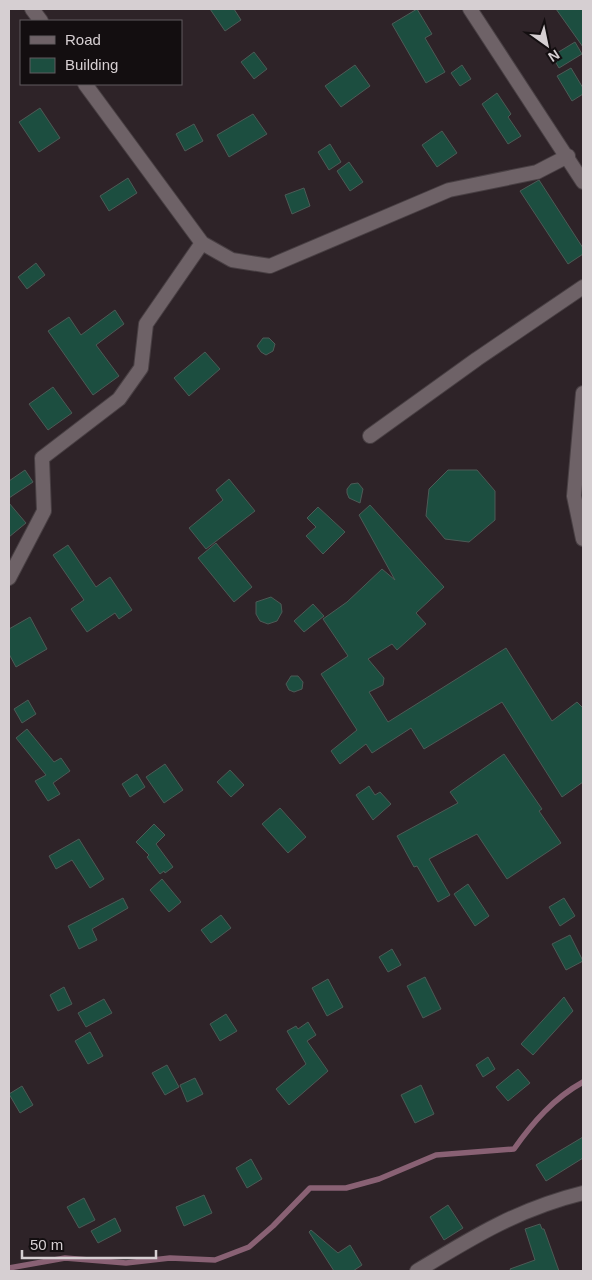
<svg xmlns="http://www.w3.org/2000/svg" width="592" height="1280" font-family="Helvetica,sans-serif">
  <rect width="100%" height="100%" fill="#2e2328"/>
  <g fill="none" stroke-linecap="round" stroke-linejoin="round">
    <path stroke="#896174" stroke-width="5.5" d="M9,1268L65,1258L126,1263L170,1258L215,1260L249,1247L273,1226L310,1188H346L379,1179L436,1155L514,1149C533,1122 554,1098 583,1082"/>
  </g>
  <path fill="#1c4e40" stroke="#4d5a56" d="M210,9H234L241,20L225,31Z
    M417,9L432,34L425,38L445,72L426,83L392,24Z
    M556,9H583V47Z
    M575,42L582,54L559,68L552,56Z
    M254,52L267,69L254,79L241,62Z
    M355,65L370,86L341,107L325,86Z
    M462,65L471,79L460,86L451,73Z
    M571,68L583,88V94L572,101L557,76Z
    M497,93L511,114L508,117L521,136L508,144L482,104Z
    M40,108L60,138L39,152L19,122Z
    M253,114L267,134L229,157L217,135Z
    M194,124L203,141L185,151L176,134Z
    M442,131L457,153L437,167L422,145Z
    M330,144L341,162L329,170L318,152Z
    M349,162L363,182L350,191L337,171Z
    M128,178L137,193L109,211L100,196Z
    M539,180L583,248V254L568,264L520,191Z
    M304,188L310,206L292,214L285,195Z
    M36,263L45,275L27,289L18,277Z
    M115,310L124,324L96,345L119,376L93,395L48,331L69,317L81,335Z
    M263,338H269L275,344L273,351L266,355L261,352L257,346Z
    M205,352L220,369L189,396L174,378Z
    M53,387L72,413L48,430L29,404Z
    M25,470L33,482L9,498V481Z
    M448,470H477L495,491V520L469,542L445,539L426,516L429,489Z
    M229,479L255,511L206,549L189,528L223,500L216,490Z
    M358,483L363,489L360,503L349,498L347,493V489L351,484Z
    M9,503L26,523L9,537Z
    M370,505L444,587L416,613L426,624L397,650L392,644L368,659L384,678L383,685L369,692L388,722L506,648L552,721L577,702L583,708V782L562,797L502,702L424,749L411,728L372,753L366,744L340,764L331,751L357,730L321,674L348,656L323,619L347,602L382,569L395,580L359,515Z
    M318,507L345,532L323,554L306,536L316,527L307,518Z
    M216,543L252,587L234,602L198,558Z
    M68,545L96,587L110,577L132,610L119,619L115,613L87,632L71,609L84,600L53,555Z
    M271,597L281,604L282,612L277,621L268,624L260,621L256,614V602Z
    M313,604L324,616L304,632L294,621Z
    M30,617L47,649L16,667L9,654V629Z
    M291,676H298L303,682L302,689L294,692L289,690L286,684Z
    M28,700L36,714L22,723L14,709Z
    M27,729L54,762L61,758L70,771L53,783L60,794L48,801L35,781L46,775L16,738Z
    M504,754L542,809L539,811L561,843L507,879L477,834L429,859L450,895L438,902L417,866L414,867L397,836L458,803L450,792Z
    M165,764L183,790L164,803L146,777Z
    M230,770L244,785L231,797L217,782Z
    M137,774L145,787L130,797L122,784Z
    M369,786L375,795L380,792L391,804L373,820L356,795Z
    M280,808L306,837L288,853L262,824Z
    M154,824L165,835L156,844L173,867L165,873L164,871L160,874L147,857L149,855L136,842Z
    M79,839L104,879L90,888L72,860L56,869L49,856Z
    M162,879L181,902L169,912L150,890Z
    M468,884L489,916L475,926L454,894Z
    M123,898L128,908L92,929L97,940L79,949L68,926Z
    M564,898L575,916L560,926L549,907Z
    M221,915L231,928L211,943L201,930Z
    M570,935L583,961L566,970L552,944Z
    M392,949L401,965L388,972L379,957Z
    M425,977L441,1009L423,1018L407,986Z
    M328,979L343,1007L327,1016L312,988Z
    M64,987L72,1004L58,1011L50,995Z
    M564,997L573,1011L533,1055L521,1044Z
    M104,999L112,1013L86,1027L78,1013Z
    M226,1014L237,1031L220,1041L210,1024Z
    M308,1022L316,1035L307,1041L328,1071L289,1105L276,1089L306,1064L287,1031L296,1026L298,1029Z
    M90,1032L103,1056L88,1064L75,1041Z
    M488,1057L495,1069L483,1077L476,1065Z
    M167,1065L179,1087L165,1095L152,1073Z
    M518,1069L530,1083L508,1101L496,1087Z
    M195,1078L203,1094L187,1102L180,1085Z
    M421,1085L434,1114L415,1123L401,1095Z
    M22,1086L33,1105L20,1113L9,1094Z
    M583,1137V1158L546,1181L536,1165Z
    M251,1159L262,1179L247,1188L236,1168Z
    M204,1195L212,1213L184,1226L176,1207Z
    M84,1198L95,1220L79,1228L67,1207Z
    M448,1205L463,1228L444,1240L430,1217Z
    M115,1218L121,1231L98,1243L91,1231Z
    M540,1224L542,1229H544L559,1271H511L510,1269L535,1260L525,1229Z
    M311,1230L338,1253L350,1245L362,1265L353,1271H334L309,1232Z"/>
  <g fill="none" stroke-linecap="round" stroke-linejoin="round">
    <defs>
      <path id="minor" d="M32,9L41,21
        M470,9L583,182
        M85,84L202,243L232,260L270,266L449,190L537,172L568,156
        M583,393L574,496L583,539
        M370,436L477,359L583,287
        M9,578L44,511L42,458L119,399L141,368L146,324L202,243
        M417,1271C473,1237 518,1209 583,1193"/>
    </defs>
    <use href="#minor" stroke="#483f43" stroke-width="16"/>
    <use href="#minor" stroke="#6e6267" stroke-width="14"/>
  </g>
  <rect width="592" height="1280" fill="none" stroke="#d6cfd2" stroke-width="20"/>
  <rect x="20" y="20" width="162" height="65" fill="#130e10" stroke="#615b5e"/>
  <rect x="30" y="36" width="25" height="8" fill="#6e6267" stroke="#615b5e"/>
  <text x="65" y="45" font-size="15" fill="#d6cfd2">Road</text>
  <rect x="30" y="58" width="25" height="15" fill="#1c4e40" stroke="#615b5e"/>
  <text x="65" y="70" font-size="15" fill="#d6cfd2">Building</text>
  <g transform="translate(547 45) rotate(147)" stroke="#130e10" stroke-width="4" paint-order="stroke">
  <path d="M0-4L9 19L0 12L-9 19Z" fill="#d6cfd2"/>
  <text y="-8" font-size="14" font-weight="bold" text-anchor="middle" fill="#d6cfd2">N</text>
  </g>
  <path d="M22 1250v8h134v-8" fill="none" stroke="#d6cfd2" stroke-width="2.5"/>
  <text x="30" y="1250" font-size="15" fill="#d6cfd2" stroke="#130e10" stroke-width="4" paint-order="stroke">50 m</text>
</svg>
